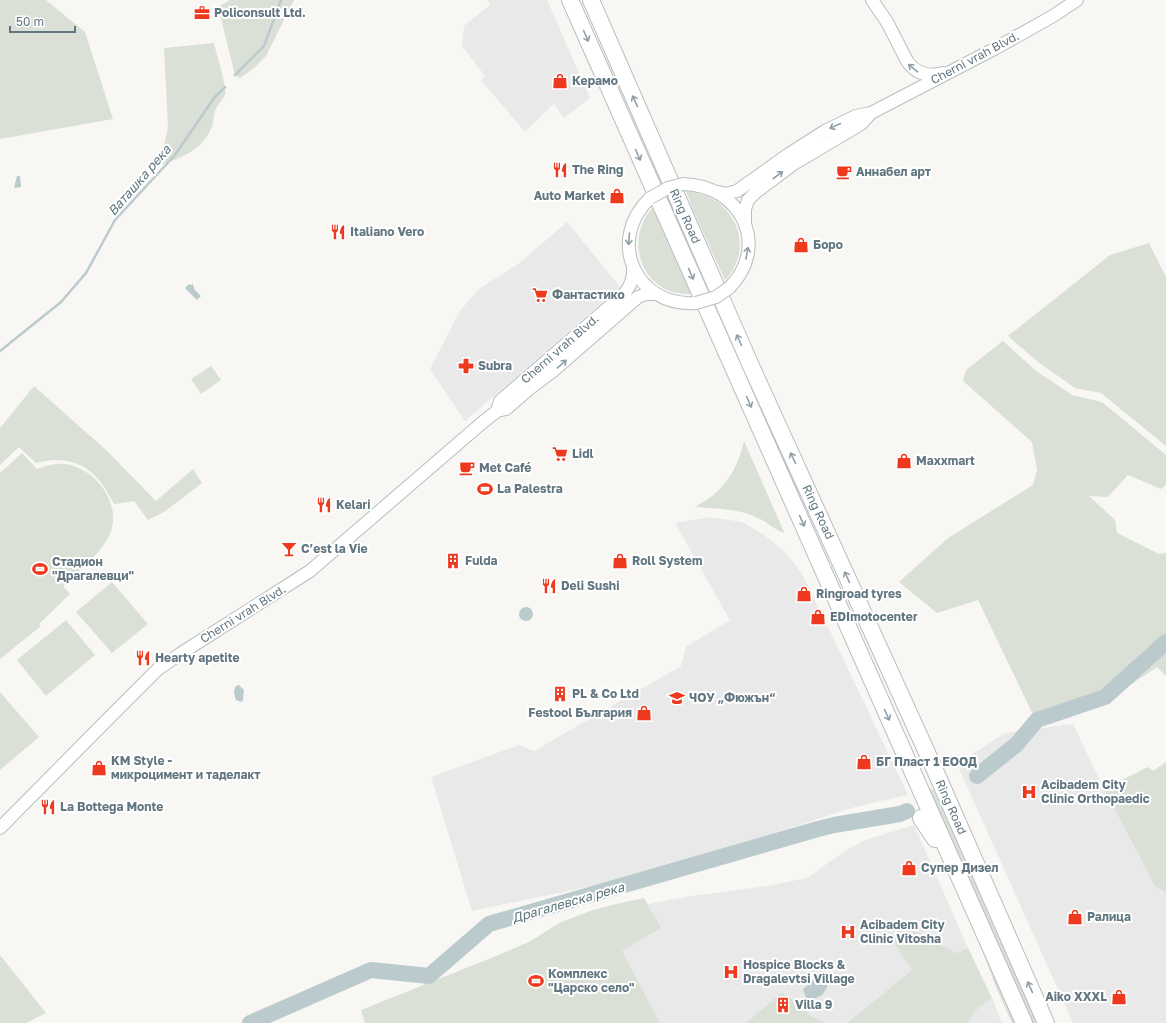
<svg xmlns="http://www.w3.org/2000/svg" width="1166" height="1023" font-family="'Golos Text',sans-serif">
  <rect width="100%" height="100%" fill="#f8f7f4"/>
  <path fill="#e8e9e8" d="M488,0H547L590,98L564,118L554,104L525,132L481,80L485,76L462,46L464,26L490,5Z
    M567,222L620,287L465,421L430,369L460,311L479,289L521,262Z
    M711,517L742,522L764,535L787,554L802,574L828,627L908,795L855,807L636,877L472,911L431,777L519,745L534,751L681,666L686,647L730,620L675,523Z
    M1073,724L1104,789L1155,886L1166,893V1023H1073L957,764L1005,733Z
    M914,825L968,948L956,953L910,929L890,937L912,970L847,1023H825L809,1015L802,1004L781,993L746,1023H660L621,950L660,928L648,904L691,896L767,886L807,878L845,851L865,840Z
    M992,998L1002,1023H968L975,1011Z"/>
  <path fill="#dae0d5" d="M0,0H46L85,32L113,119L0,139Z
    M230,0H294L266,56L253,69L240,78L235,75L218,7Z
    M214,43C216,53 227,86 225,95C223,100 217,105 215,111C213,116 214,123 211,129C202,150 181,158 160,165L168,127L164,48Z
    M686,191C732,194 758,245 725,280L693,210Z
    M653,207L692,294C643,297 622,241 653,207Z
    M1149,243L1166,277V446L1101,393L1075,388L1038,362L1008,336L1110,255Z
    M1003,341L1035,370L1072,395L1102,402L1166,455V485L1161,489L1128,475L1108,497L1089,496L1115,520L1117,533L1159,554L1166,553V676L1157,667L1101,705L1038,725L978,600L937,613L899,582L948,538L1033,485L1037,470L1032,442L963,381L966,370Z
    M211,366L221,380L201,394L191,379Z
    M34,386L106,450L156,501L193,469L202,483L164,512L148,520L134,501L114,504C101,478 86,460 55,460C49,460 42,462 36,463L19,447L0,465V428Z
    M744,441L784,532V533C775,530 768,523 760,519C739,508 718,509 695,507C700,503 706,501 711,497C729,483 739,463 744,441Z
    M22,453L37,469C50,464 63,461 76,467C100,476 120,505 111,531C102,554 80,570 63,586L70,594L39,624L41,626L0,659V473Z
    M112,582L148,624L112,653L76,612Z
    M66,620L95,655L46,696L17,660Z
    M0,692L39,737L0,770Z
    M1166,762V893L1155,886L1104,789L1148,767L1153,771Z
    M933,789L1037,1023H1033L929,790Z
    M644,898L661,928L622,951L660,1023H365L361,1010L506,952L531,941L559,923L590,911L612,905Z
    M910,928L956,953L968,948L992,998L975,1011L968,1023H847L912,970L890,937L898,931Z
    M977,935L1016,1023H1012L995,985Z
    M0,955L46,1013L26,1023H0Z
    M781,993L802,1004L809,1015L825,1023H746Z"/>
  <path fill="#bbcacd" d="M17,176H20L21,187L14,188Z
    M189,284L191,285L193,284L194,289L201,296L197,300L185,288Z
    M519 614a7 7 0 1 1 14 0a7 7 0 1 1-14 0Z
    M239,685L244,690L243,700L241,702L236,700C234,695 233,691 236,686Z
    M816,975L824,977L827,983V988L822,995L812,1000L806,998L803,989L813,981Z"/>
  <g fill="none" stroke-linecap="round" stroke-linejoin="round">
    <path stroke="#bbcacd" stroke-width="2.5" d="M235,75L264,46L281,0
      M0,351L61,302L86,273L115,220L175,155L214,98L225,87"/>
    <path stroke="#bbcacd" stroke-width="16" d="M977,776L1017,744L1037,720L1105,697L1166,642
      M250,1023L371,970L429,976L489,924L818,829L834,825L900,814L907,811"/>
    <defs>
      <path id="secondary" d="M872,0L887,22L907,61C916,74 928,77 943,73
        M683,184C741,185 771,246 729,288
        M718,192L725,194L737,191L789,154L825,131L856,116L871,113L996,48L1053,16L1077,0
        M650,198C606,240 635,307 696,303
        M745,225V209L748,200L756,192L795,163L861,124L871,113
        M497,411L500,401L625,293C631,285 634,278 633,268
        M0,828L109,718L158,669L180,654L310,571L483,422L497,411L506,409L529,389L553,371L638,297L646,294H656"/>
      <path id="highway" d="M570,0L1024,1023
        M591,0L751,366L934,768L1046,1023
        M921,818L935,839"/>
    </defs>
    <use href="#secondary" stroke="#b7bec1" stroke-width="14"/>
    <use href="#highway" stroke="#b9bdc0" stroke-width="18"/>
    <use href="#secondary" stroke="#fff" stroke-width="12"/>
    <use href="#highway" stroke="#fff" stroke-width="16"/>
    <defs>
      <path id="secondary-bridge" d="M650,198L668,188L683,184
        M696,303L716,297L729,288"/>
    </defs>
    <use href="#secondary-bridge" stroke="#b7bec1" stroke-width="14" stroke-linecap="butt"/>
    <use href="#secondary-bridge" stroke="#fff" stroke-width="12"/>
  </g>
  <defs><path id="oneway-shaft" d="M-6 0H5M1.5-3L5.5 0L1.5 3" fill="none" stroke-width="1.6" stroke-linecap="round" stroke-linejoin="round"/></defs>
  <g stroke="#909fa7">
    <use href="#oneway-shaft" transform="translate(586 36) rotate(66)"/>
    <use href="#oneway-shaft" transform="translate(913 68) rotate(-140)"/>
    <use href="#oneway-shaft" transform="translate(635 101) rotate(-114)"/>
    <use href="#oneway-shaft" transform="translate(835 126) rotate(155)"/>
    <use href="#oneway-shaft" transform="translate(638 155) rotate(66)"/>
    <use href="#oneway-shaft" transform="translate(778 175) rotate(-37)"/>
    <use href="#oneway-shaft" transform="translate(629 239) rotate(94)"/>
    <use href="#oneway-shaft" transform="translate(747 253) rotate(-81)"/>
    <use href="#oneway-shaft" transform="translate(691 274) rotate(66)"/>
    <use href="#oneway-shaft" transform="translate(739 340) rotate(-114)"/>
    <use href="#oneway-shaft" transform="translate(562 364) rotate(-41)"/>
    <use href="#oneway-shaft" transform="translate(749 402) rotate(66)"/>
    <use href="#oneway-shaft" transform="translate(793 458) rotate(-115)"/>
    <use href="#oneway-shaft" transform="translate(802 521) rotate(66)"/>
    <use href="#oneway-shaft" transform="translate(847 577) rotate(-115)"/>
    <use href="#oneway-shaft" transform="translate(887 715) rotate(66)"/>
    <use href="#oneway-shaft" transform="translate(1030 987) rotate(-114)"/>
  </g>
  <defs>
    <symbol id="office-bare" viewBox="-9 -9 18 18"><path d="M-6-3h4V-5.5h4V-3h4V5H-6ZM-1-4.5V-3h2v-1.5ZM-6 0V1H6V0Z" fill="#ee391e" stroke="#fff" stroke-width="2.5" paint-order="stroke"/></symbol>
    <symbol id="shop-bare" viewBox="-9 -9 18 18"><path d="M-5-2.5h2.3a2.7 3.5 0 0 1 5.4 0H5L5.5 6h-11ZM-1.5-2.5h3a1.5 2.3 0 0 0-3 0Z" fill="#ee391e" stroke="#fff" stroke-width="2.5" paint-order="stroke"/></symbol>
    <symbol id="restaurant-bare" viewBox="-9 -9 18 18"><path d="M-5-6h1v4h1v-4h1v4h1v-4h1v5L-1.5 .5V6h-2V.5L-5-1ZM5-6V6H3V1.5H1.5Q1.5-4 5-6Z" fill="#ee391e" stroke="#fff" stroke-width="2.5" paint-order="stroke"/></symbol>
    <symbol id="cafe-bare" viewBox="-9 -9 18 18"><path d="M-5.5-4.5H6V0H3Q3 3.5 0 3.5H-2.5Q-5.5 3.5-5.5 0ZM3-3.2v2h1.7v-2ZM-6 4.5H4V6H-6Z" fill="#ee391e" stroke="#fff" stroke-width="2.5" paint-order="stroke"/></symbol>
    <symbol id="supermarket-bare" viewBox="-9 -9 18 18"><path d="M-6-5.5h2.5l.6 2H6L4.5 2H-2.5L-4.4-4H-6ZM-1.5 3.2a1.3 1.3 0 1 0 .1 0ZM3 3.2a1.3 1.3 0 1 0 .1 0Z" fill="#ee391e" stroke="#fff" stroke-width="2.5" paint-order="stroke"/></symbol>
    <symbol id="pharmacy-bare" viewBox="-9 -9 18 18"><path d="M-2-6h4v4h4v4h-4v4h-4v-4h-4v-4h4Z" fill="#ee391e" stroke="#fff" stroke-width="2.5" paint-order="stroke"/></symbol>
    <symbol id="stadium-bare" viewBox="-9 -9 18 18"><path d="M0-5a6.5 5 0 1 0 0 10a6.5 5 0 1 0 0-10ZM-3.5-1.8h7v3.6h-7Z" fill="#ee391e" stroke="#fff" stroke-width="2.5" paint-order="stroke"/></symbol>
    <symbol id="bar-bare" viewBox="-9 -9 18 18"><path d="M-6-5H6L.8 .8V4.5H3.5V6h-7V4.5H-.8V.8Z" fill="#ee391e" stroke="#fff" stroke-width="2.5" paint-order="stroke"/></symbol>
    <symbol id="building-bare" viewBox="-9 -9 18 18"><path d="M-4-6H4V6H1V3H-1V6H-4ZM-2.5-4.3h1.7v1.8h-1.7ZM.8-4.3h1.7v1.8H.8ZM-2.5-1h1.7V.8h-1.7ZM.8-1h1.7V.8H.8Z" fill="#ee391e" stroke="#fff" stroke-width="2.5" paint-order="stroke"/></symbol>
    <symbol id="school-bare" viewBox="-9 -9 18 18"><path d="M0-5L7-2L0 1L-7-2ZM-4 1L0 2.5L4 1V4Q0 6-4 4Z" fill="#ee391e" stroke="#fff" stroke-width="2.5" paint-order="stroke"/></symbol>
    <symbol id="hospital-bare" viewBox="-9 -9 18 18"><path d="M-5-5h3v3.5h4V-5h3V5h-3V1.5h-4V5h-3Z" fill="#ee391e" stroke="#fff" stroke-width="2.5" paint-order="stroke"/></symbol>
  </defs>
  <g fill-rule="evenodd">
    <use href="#office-bare" x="191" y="2" width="22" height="22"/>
    <use href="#shop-bare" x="549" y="70" width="22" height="22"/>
    <use href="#restaurant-bare" x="549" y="159" width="22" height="22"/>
    <use href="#cafe-bare" x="833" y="161" width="22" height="22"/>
    <use href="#shop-bare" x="606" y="185" width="22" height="22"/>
    <use href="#restaurant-bare" x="327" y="221" width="22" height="22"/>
    <use href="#shop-bare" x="790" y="234" width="22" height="22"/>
    <use href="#supermarket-bare" x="529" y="284" width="22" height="22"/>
    <use href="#pharmacy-bare" x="455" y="355" width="22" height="22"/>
    <use href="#supermarket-bare" x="549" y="443" width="22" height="22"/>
    <use href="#shop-bare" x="893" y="450" width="22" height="22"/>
    <use href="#cafe-bare" x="456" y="457" width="22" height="22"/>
    <use href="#stadium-bare" x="474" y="478" width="22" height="22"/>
    <use href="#restaurant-bare" x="313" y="494" width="22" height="22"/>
    <use href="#bar-bare" x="278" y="538" width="22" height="22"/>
    <use href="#building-bare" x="442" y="550" width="22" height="22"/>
    <use href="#shop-bare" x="609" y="550" width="22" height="22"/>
    <use href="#stadium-bare" x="29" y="558" width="22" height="22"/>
    <use href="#restaurant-bare" x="538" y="575" width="22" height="22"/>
    <use href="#shop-bare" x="793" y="583" width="22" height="22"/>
    <use href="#shop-bare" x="807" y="606" width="22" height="22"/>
    <use href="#restaurant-bare" x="132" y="647" width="22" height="22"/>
    <use href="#building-bare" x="549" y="683" width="22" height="22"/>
    <use href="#school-bare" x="666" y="687" width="22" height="22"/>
    <use href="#shop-bare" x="633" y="702" width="22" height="22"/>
    <use href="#shop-bare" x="853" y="751" width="22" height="22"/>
    <use href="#shop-bare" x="88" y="757" width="22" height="22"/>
    <use href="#hospital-bare" x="1018" y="781" width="22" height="22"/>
    <use href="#restaurant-bare" x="37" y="796" width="22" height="22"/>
    <use href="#shop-bare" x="898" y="857" width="22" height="22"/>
    <use href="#shop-bare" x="1064" y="906" width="22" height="22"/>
    <use href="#hospital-bare" x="837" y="921" width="22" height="22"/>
    <use href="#hospital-bare" x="720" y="961" width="22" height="22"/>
    <use href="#stadium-bare" x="525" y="970" width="22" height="22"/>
    <use href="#shop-bare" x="1108" y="986" width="22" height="22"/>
    <use href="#building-bare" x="772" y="994" width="22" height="22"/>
  </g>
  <g text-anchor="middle" stroke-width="4" stroke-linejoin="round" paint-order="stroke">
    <g font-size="12" font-weight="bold" fill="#617681" stroke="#fff" text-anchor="start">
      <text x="214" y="17">Policonsult Ltd.</text>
      <text x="572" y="85">Керамо</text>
      <text x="572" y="174">The Ring</text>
      <text x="856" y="176">Аннабел арт</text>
      <text x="605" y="200" text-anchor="end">Auto Market</text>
      <text x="350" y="236">Italiano Vero</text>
      <text x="813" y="249">Боро</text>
      <text x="552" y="299">Фантастико</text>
      <text x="478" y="370">Subra</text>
      <text x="572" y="458">Lidl</text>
      <text x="916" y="465">Maxxmart</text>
      <text x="479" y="472">Met Café</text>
      <text x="497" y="493">La Palestra</text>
      <text x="336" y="509">Kelari</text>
      <text x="301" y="553">C’est la Vie</text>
      <text x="465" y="565">Fulda</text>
      <text x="632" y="565">Roll System</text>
      <text x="52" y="566">Стадион<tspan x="52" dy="14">"Драгалевци"</tspan></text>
      <text x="561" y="590">Deli Sushi</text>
      <text x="816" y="598">Ringroad tyres</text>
      <text x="830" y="621">EDImotocenter</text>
      <text x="155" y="662">Hearty apetite</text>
      <text x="572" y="698">PL &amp; Co Ltd</text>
      <text x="689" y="702">ЧОУ „Фюжън“</text>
      <text x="632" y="717" text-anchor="end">Festool България</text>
      <text x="111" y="765">KM Style -<tspan x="111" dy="14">микроцимент и таделакт</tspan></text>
      <text x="876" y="766">БГ Пласт 1 ЕООД</text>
      <text x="1041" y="789">Acibadem City<tspan x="1041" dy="14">Clinic Orthopaedic</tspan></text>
      <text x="60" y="811">La Bottega Monte</text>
      <text x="921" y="872">Супер Дизел</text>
      <text x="1087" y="921">Ралица</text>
      <text x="860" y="929">Acibadem City<tspan x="860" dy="14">Clinic Vitosha</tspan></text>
      <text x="743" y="969">Hospice Blocks &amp;<tspan x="743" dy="14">Dragalevtsi Village</tspan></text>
      <text x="548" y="978">Комплекс<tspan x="548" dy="14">"Царско село"</tspan></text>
      <text x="1107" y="1001" text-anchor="end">Aiko XXXL</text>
      <text x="795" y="1009">Villa 9</text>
    </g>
    <g font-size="12" fill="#617681" stroke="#fff">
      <text transform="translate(975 58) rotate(-28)" y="4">Cherni vrah Blvd.</text>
      <text transform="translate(685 216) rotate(66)" y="4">Ring Road</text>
      <text transform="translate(560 349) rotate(-41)" y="4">Cherni vrah Blvd.</text>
      <text transform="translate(818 512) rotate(65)" y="4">Ring Road</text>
      <text transform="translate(243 614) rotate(-32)" y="4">Cherni vrah Blvd.</text>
      <text transform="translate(951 807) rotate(66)" y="4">Ring Road</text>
    </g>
    <g font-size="13" font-style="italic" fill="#5b767c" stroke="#fff">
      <text transform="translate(139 180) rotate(-49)" y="5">Ваташка река</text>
      <text transform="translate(568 902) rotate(-16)" y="5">Драгалевска река</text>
    </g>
  </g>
  <path d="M10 26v6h65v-6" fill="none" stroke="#617681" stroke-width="2"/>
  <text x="16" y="26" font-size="12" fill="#617681" stroke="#ffffff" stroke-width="3" paint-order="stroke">50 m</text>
</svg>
